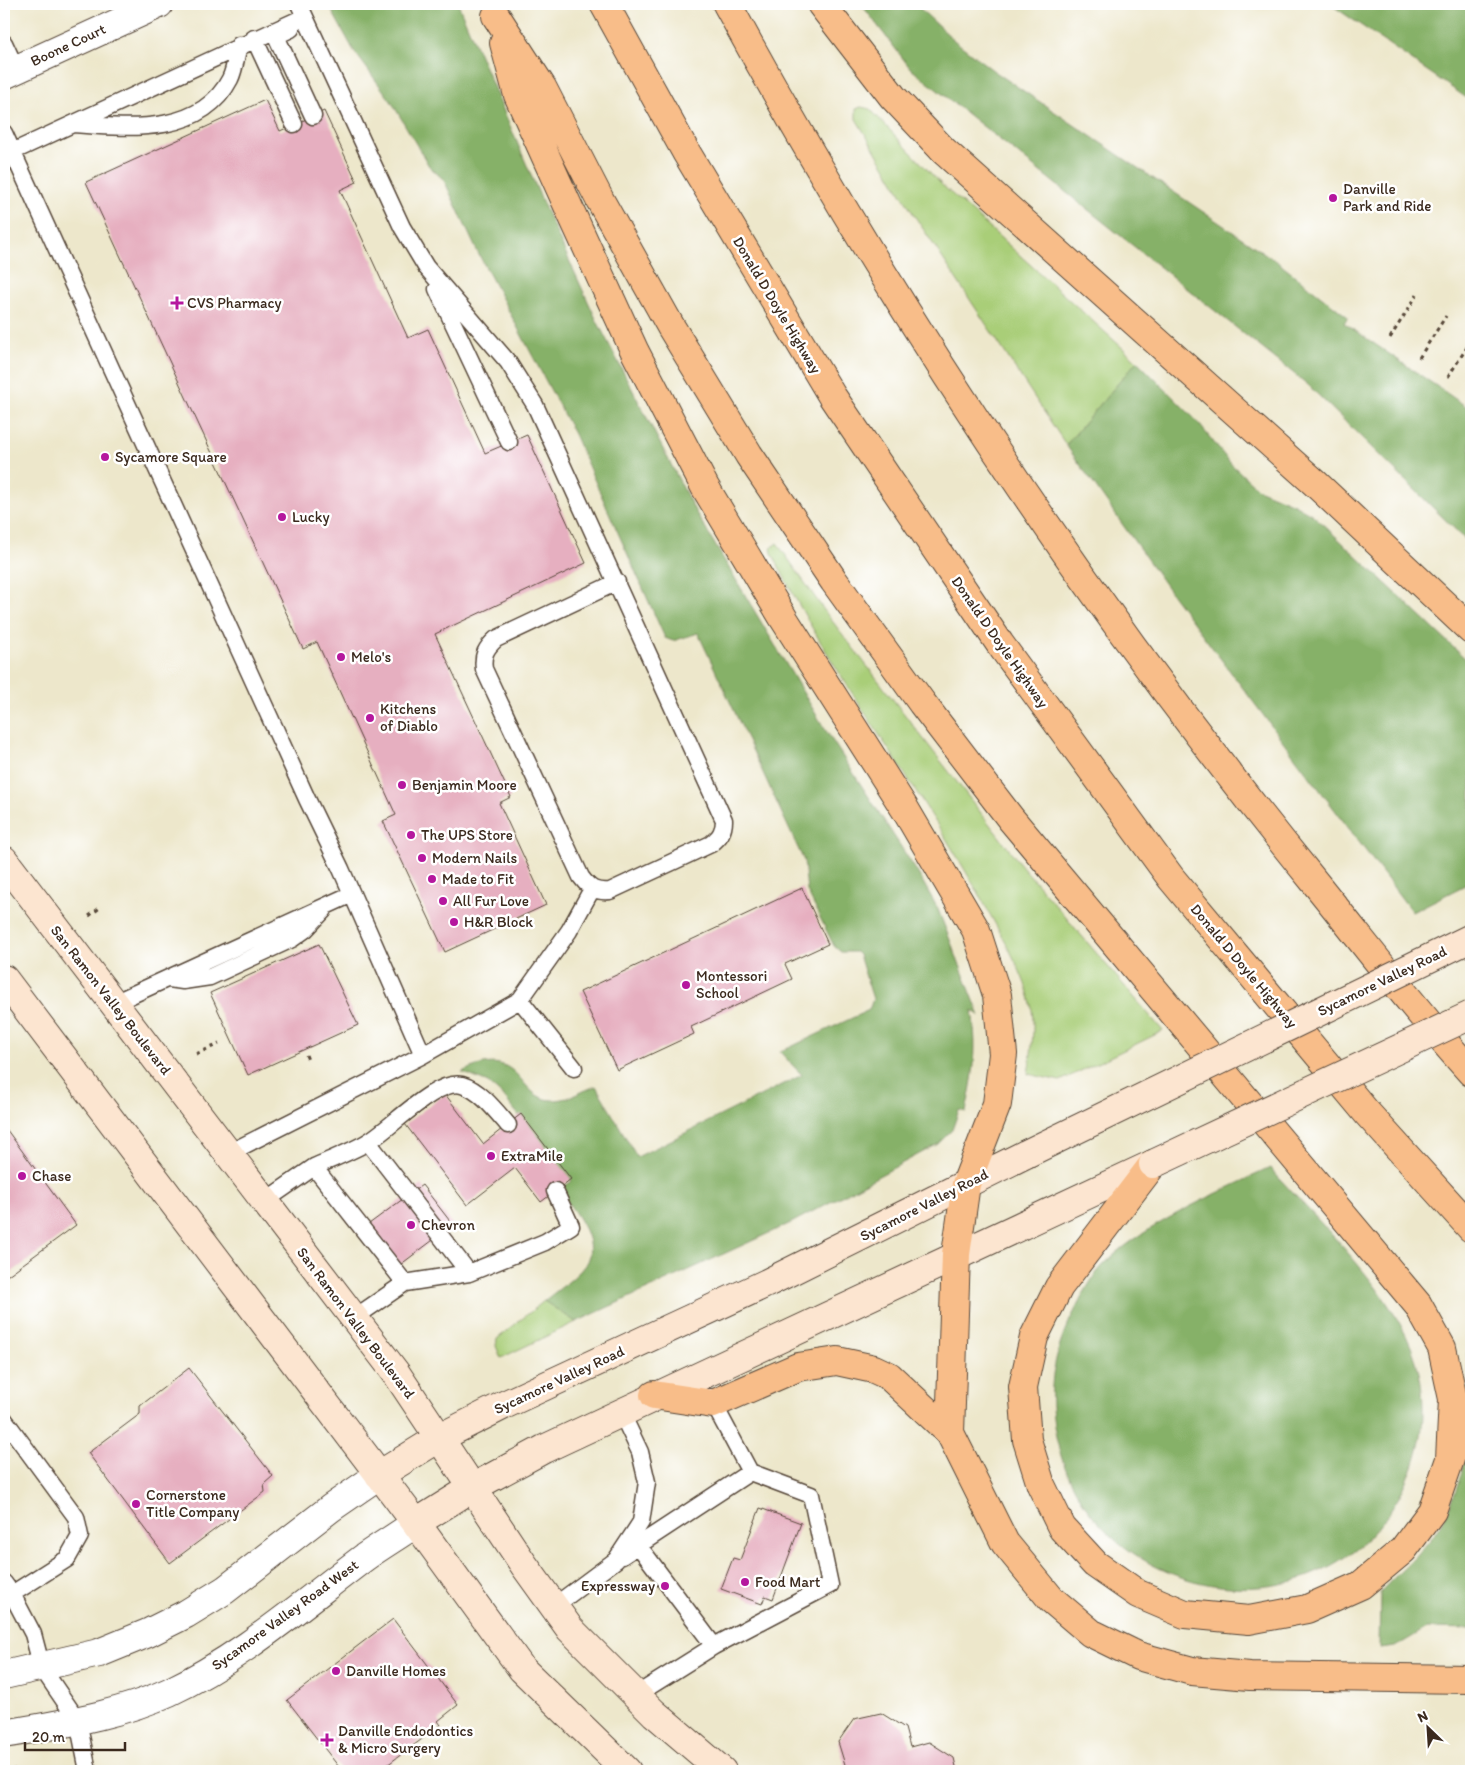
<svg xmlns="http://www.w3.org/2000/svg" width="1475" height="1775" font-family="Itim,sans-serif">
  <rect width="100%" height="100%" fill="#fff"/>
  <filter id="ink" filterUnits="userSpaceOnUse"><feTurbulence type="fractalNoise" baseFrequency=".02" numOctaves="2"/><feDisplacementMap in="SourceGraphic" scale="10" xChannelSelector="R" yChannelSelector="G"/><feConvolveMatrix kernelMatrix="1 2 1 2 8 2 1 2 1" color-interpolation-filters="sRGB"/></filter>
  <filter id="wash" filterUnits="userSpaceOnUse"><feTurbulence type="fractalNoise" baseFrequency=".0096" numOctaves="4" result="noise"/><feDisplacementMap in="SourceGraphic" scale="20" xChannelSelector="R" yChannelSelector="G"/><feGaussianBlur stdDeviation="1.12" result="paint"/><feColorMatrix in="noise" values="0 0 0 0 0 0 0 0 0 0 0 0 0 0 0 0 0 1.4 0 .05"/><feComposite in="paint" operator="in"/></filter>
  <g filter="url(#wash)">
    <rect width="100%" height="100%" fill="#ede7cb"/>
    <path fill="#a9ce78" stroke="#727c4b" d="M861,107L870,109L942,185L1137,361L1066,445L914,215L856,119V109Z
      M777,543L826,613L1022,866L1163,1031L1060,1081L1028,1074C1031,1053 1035,1031 1032,1010C1027,976 1002,937 986,907C920,786 832,677 772,553L771,548Z
      M544,1301L576,1322L501,1358L496,1346L497,1339Z"/>
    <path fill="#86b168" stroke="#606e43" d="M328,4H458L546,210L597,321L695,511L823,726L916,870L937,907L980,1016L972,1010C978,1052 974,1072 966,1112L959,1110L952,1130L938,1144L793,1222L576,1322L544,1301C556,1291 570,1282 581,1270C605,1245 573,1211 559,1190L572,1181L504,1097L488,1083L462,1072C525,1041 515,1102 556,1100C570,1099 584,1090 596,1086L637,1157L802,1075L780,1052L869,1010L873,999L859,955L856,952H841L834,946L807,891L804,861L698,633L673,641L665,638L574,434L477,251L444,180L429,166L391,101L354,51Z
      M861,4H915L955,41L994,71L1276,261L1348,317L1344,323L1470,409L1471,545L1307,384L911,69Z
      M1330,4H1471V101Z
      M1137,361L1195,419L1231,464L1258,489L1294,504L1313,515L1471,664V882L1412,912L1174,597L1066,445Z
      M1270,1168C1316,1220 1397,1294 1416,1361C1427,1398 1425,1439 1410,1474C1335,1658 1065,1606 1052,1407C1050,1375 1057,1347 1071,1318C1079,1303 1087,1285 1098,1271C1133,1229 1220,1192 1270,1168Z
      M1471,1345V1629L1427,1628L1395,1647L1379,1649L1380,1592C1397,1574 1415,1559 1430,1540C1455,1508 1467,1461 1470,1421C1472,1399 1468,1375 1467,1353Z"/>
    <g id="blocks">
      <path fill="#e6afc0" d="M265,100L280,131L324,111L357,182L340,190L408,338L428,329L485,453L527,435L586,563L435,634L511,797L499,803L546,905L445,952L383,821L396,815L317,642L303,649L86,182Z
        M802,888L828,944L785,964L792,979L691,1027L694,1034L617,1070L580,992Z
        M319,944L358,1025L248,1075L210,993Z
        M445,1094L483,1144L521,1114L571,1179L541,1202L515,1168L467,1205L405,1124Z
        M4,1126L76,1225L4,1278Z
        M422,1185L453,1225L400,1265L369,1224Z
        M189,1368L273,1476L264,1484L265,1492L170,1563L88,1453L140,1414V1406Z
        M760,1508L801,1523L773,1599L765,1596L762,1604L721,1589L733,1558L740,1560Z
        M393,1619L458,1705L438,1721L441,1725L379,1771H342L287,1700Z
        M881,1713L905,1728L910,1747L929,1742L954,1758L957,1771H847L838,1742L854,1719Z"/>
    </g>
  </g>
  <g filter="url(#ink)">
    <use href="#blocks" fill-opacity="0" stroke="#564638" stroke-width="1"/>
    <g fill="none" stroke-linecap="round" stroke-linejoin="round">
      <defs>
        <path id="lane" d="M299,4L402,227L426,267L508,362L535,405L724,820C724,831 720,837 711,844L610,891C595,892 590,889 581,877L484,669C482,655 486,648 496,639L617,582
          M291,29L276,36L313,116
          M254,38L294,124
          M4,43L16,69
          M74,124C127,128 201,136 230,79C235,69 236,56 239,45
          M4,133L307,799L341,869L423,1055
          M12,152L304,17
          M437,289L509,442
          M169,979L183,981L210,977L292,939L306,929L324,910
          M520,1000L574,1068
          M114,1003L352,894
          M229,1153L423,1055L520,1000L569,931L592,889
          M314,1167C332,1159 350,1152 366,1143C390,1130 436,1078 462,1085C480,1090 496,1111 508,1125
          M265,1201L314,1167L405,1283
          M469,1273L545,1242L571,1226L555,1191
          M354,1318L405,1283L469,1273L368,1142
          M4,1419L76,1517L80,1536L67,1559L12,1594
          M638,1545L714,1646
          M622,1556L750,1472
          M4,1583L12,1594L33,1634L42,1668L78,1721L88,1771
          M553,1607L616,1560L641,1522L647,1482L640,1452L621,1412
          M636,1695L714,1646L830,1585L811,1495L750,1472L710,1397"/>
        <path id="street" d="M4,75L159,4
          M4,1675L99,1653L148,1633L186,1614L225,1590L331,1508L379,1475
          M4,1734C59,1724 117,1716 169,1692C241,1658 302,1604 365,1557C382,1545 399,1535 416,1523"/>
        <path id="secondary" d="M4,860L396,1373L524,1565L570,1629L654,1713L722,1771
          M4,979L416,1523L522,1669L627,1771
          M379,1475L439,1438L504,1405L767,1283L1026,1154
          M416,1523L472,1488L544,1449L1153,1164"/>
        <path id="highway" d="M604,4L686,152L832,396L1000,644L1171,878L1367,1113L1471,1228
          M727,4C896,315 1093,611 1317,885C1368,948 1417,1013 1471,1072
          M821,4L893,97L944,151L1315,483L1471,630
          M496,16L542,87L600,200L671,327L749,455L834,581L922,703L1011,819L1418,1305L1442,1348L1453,1399L1450,1459L1432,1511L1403,1550L1361,1585L1307,1609L1249,1620L1185,1614L1138,1594L1095,1564L1062,1528L1041,1485L1027,1440L1023,1387L1034,1337L1059,1287L1153,1164
          M504,43L518,95L573,217L635,352L705,487L784,619L905,809L976,930L997,995L1003,1054L997,1104L966,1184L956,1254L950,1433
          M654,1395L713,1404L798,1367L837,1361L874,1369L889,1376L950,1433L1005,1543L1051,1599L1091,1633L1138,1656L1192,1671L1250,1676L1471,1679"/>
      </defs>
      <use href="#lane" stroke="#564638" stroke-width="19"/>
      <use href="#street" stroke="#564638" stroke-width="30"/>
      <use href="#secondary" stroke="#564638" stroke-width="30"/>
      <use href="#highway" stroke="#564638" stroke-width="30"/>
      <path stroke="#564638" stroke-width="3" stroke-dasharray="4 4" stroke-linecap="butt" d="M1390,338L1417,295
        M1419,358L1446,316
        M1448,377L1471,341
        M89,916L101,907
        M196,1054L219,1044
        M306,1055L308,1060
        M12,1771L16,1768"/>
      <use href="#lane" stroke="#fff" stroke-width="16"/>
      <use href="#street" stroke="#fff" stroke-width="28"/>
      <use href="#secondary" stroke="#fce5d0" stroke-width="28"/>
      <use href="#highway" stroke="#f8bd89" stroke-width="28"/>
      <defs>
        <path id="secondary-bridge" d="M1026,1154L1471,938
          M1153,1164L1471,1015"/>
      </defs>
      <use href="#secondary-bridge" stroke="#564638" stroke-width="30" stroke-linecap="butt"/>
      <use href="#secondary-bridge" stroke="#fce5d0" stroke-width="28"/>
    </g>
  </g>
  <g fill="#b5179e" stroke="#fff" stroke-width="2">
    <circle cx="1333" cy="198" r="5"/>
    <path d="M174.5 295.5h5v5h5v5h-5v5h-5v-5h-5v-5h5z"/>
    <circle cx="105" cy="457" r="5"/>
    <circle cx="282" cy="517" r="5"/>
    <circle cx="341" cy="657" r="5"/>
    <circle cx="370" cy="718" r="5"/>
    <circle cx="402" cy="785" r="5"/>
    <circle cx="411" cy="835" r="5"/>
    <circle cx="422" cy="858" r="5"/>
    <circle cx="432" cy="879" r="5"/>
    <circle cx="443" cy="901" r="5"/>
    <circle cx="454" cy="922" r="5"/>
    <circle cx="686" cy="985" r="5"/>
    <circle cx="491" cy="1156" r="5"/>
    <circle cx="22" cy="1176" r="5"/>
    <circle cx="411" cy="1225" r="5"/>
    <circle cx="136" cy="1504" r="5"/>
    <circle cx="745" cy="1582" r="5"/>
    <circle cx="665" cy="1586" r="5"/>
    <circle cx="336" cy="1671" r="5"/>
    <path d="M324.5 1732.5h5v5h5v5h-5v5h-5v-5h-5v-5h5z"/>
  </g>
  <g text-anchor="middle" stroke-width="5" stroke-linejoin="round" paint-order="stroke">
    <g font-size="15" fill="#3b2a1e" stroke="#fff">
      <text transform="translate(68 45) rotate(-25)" y="5">Boone Court</text>
      <text transform="translate(777 305) rotate(59)" y="5">Donald D Doyle Highway</text>
      <text transform="translate(1000 642) rotate(55)" y="5">Donald D Doyle Highway</text>
      <text transform="translate(1244 966) rotate(50)" y="5">Donald D Doyle Highway</text>
      <text transform="translate(1382 981) rotate(-26)" y="5">Sycamore Valley Road</text>
      <text transform="translate(111 1000) rotate(52)" y="5">San Ramon Valley Boulevard</text>
      <text transform="translate(924 1205) rotate(-27)" y="5">Sycamore Valley Road</text>
      <text transform="translate(356 1323) rotate(53)" y="5">San Ramon Valley Boulevard</text>
      <text transform="translate(559 1380) rotate(-25)" y="5">Sycamore Valley Road</text>
      <text transform="translate(285 1615) rotate(-36)" y="5">Sycamore Valley Road West</text>
    </g>
    <g font-size="15" fill="#3b2a1e" stroke="#fff" text-anchor="start">
      <text x="1343" y="194">Danville<tspan x="1343" dy="17">Park and Ride</tspan></text>
      <text x="187" y="308">CVS Pharmacy</text>
      <text x="115" y="462">Sycamore Square</text>
      <text x="292" y="522">Lucky</text>
      <text x="351" y="662">Melo's</text>
      <text x="380" y="714">Kitchens<tspan x="380" dy="17">of Diablo</tspan></text>
      <text x="412" y="790">Benjamin Moore</text>
      <text x="421" y="840">The UPS Store</text>
      <text x="432" y="863">Modern Nails</text>
      <text x="442" y="884">Made to Fit</text>
      <text x="453" y="906">All Fur Love</text>
      <text x="464" y="927">H&amp;R Block</text>
      <text x="696" y="981">Montessori<tspan x="696" dy="17">School</tspan></text>
      <text x="501" y="1161">ExtraMile</text>
      <text x="32" y="1181">Chase</text>
      <text x="421" y="1230">Chevron</text>
      <text x="146" y="1500">Cornerstone<tspan x="146" dy="17">Title Company</tspan></text>
      <text x="755" y="1587">Food Mart</text>
      <text x="655" y="1591" text-anchor="end">Expressway</text>
      <text x="346" y="1676">Danville Homes</text>
      <text x="338" y="1736">Danville Endodontics<tspan x="338" dy="17">&amp; Micro Surgery</tspan></text>
    </g>
  </g>
  <rect width="1475" height="1775" fill="none" stroke="#fff" stroke-width="20"/>
  <g transform="translate(1428 1728) rotate(335)" stroke="#ffffff" stroke-width="4" paint-order="stroke">
  <path d="M0-4L9 19L0 12L-9 19Z" fill="#3b2a1e"/>
  <text y="-8" font-size="14" font-weight="bold" text-anchor="middle" fill="#3b2a1e">N</text>
  </g>
  <path d="M25 1742v8h100v-8" fill="none" stroke="#3b2a1e" stroke-width="2.5"/>
  <text x="32" y="1742" font-size="15" fill="#3b2a1e" stroke="#ffffff" stroke-width="4" paint-order="stroke">20 m</text>
</svg>
